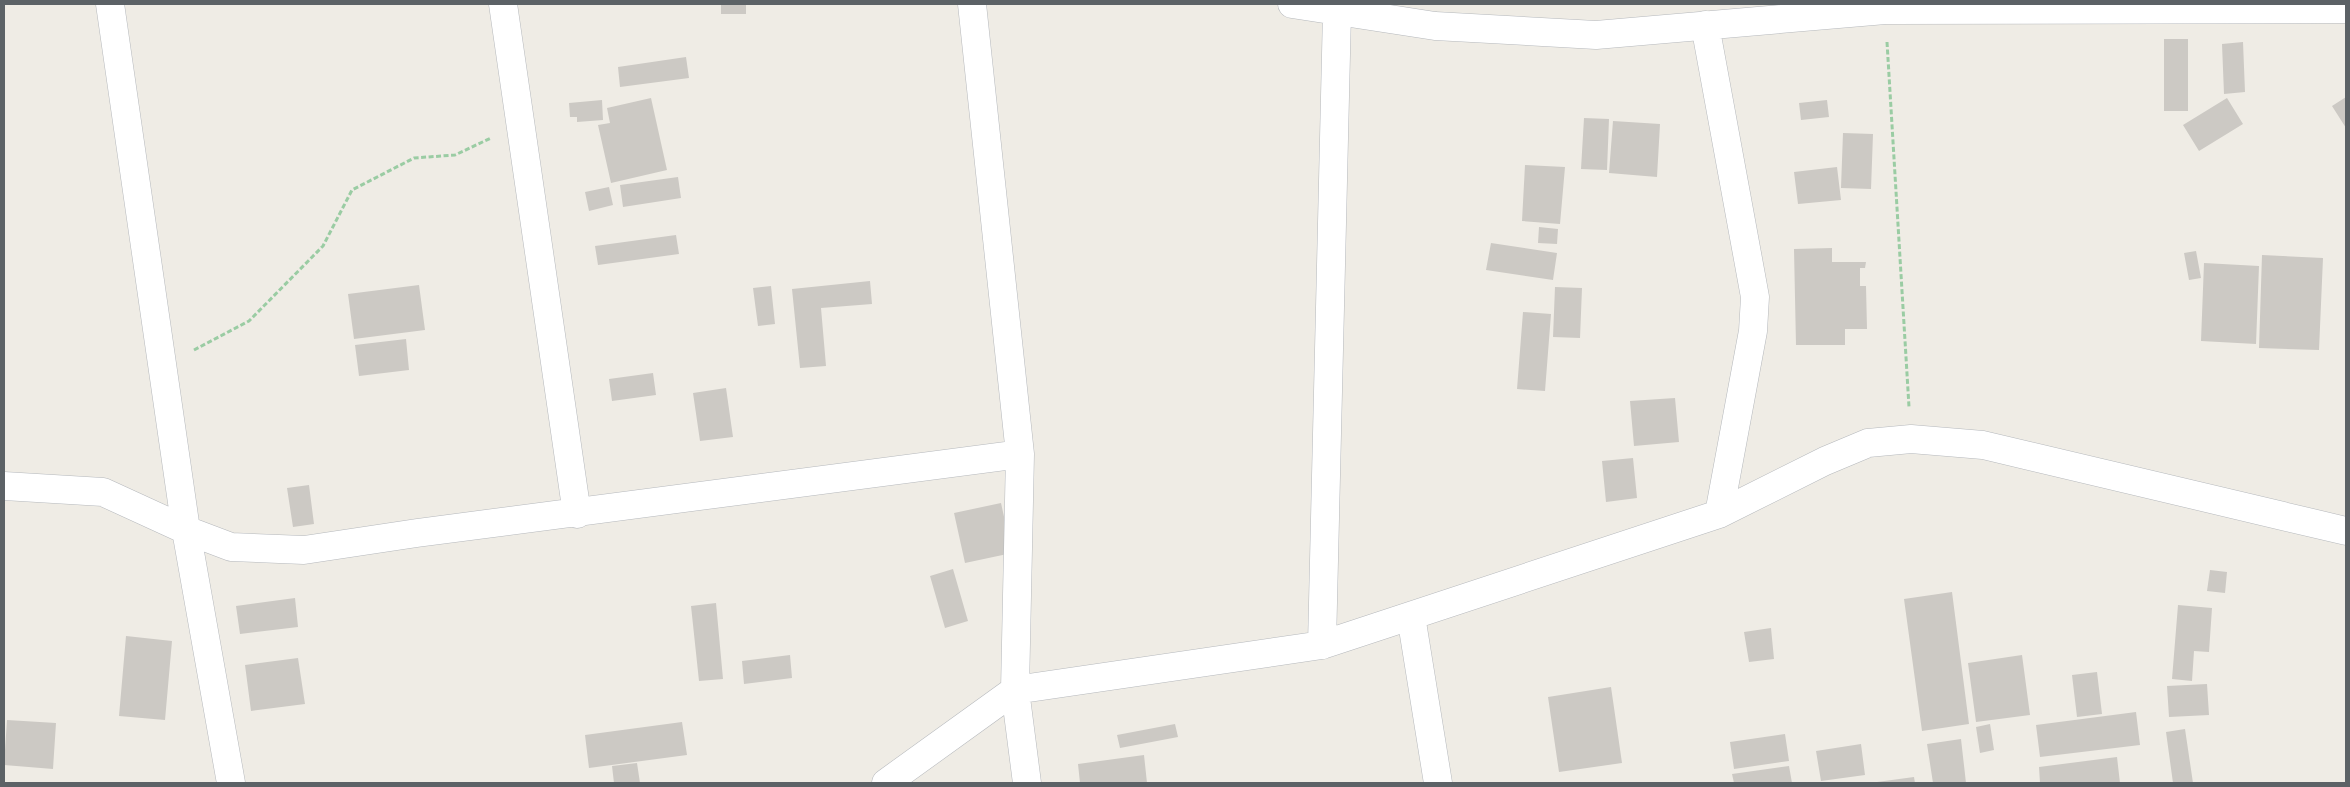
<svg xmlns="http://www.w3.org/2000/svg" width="2350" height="787" font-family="Mulish,sans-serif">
  <rect width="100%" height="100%" fill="#efece5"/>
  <path fill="#ccc9c4" d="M721,4H746V14H721Z
    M2164,39H2188V111H2164Z
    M2243,42L2245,92L2224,94L2222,44Z
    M686,57L689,78L620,87L618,67Z
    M2346,97V128L2332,106Z
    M651,98L667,170L611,183L598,125L610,123L607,108Z
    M2227,98L2243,124L2199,151L2183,125Z
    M602,100L603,120L577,122V117H570L569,103Z
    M1827,100L1829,117L1801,120L1799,103Z
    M1584,118L1609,119L1607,170L1581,169Z
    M1613,121L1660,124L1657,177L1609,173Z
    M1843,133L1873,134L1871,189L1841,188Z
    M1525,165L1565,167L1560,224L1522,221Z
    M1837,167L1841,200L1798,204L1794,172Z
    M678,177L681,198L623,207L620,185Z
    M609,187L613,205L589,211L585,192Z
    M1539,227L1558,229L1557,244L1538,243Z
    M676,235L679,254L598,265L595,246Z
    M1491,243L1557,253L1553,280L1486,270Z
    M1832,248V262H1866L1865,268H1860V286H1866L1867,329H1845V345H1796L1794,249Z
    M2196,251L2201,278L2189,280L2184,253Z
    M2262,255L2323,258L2319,350L2259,348Z
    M2204,263L2259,266L2256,344L2201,341Z
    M870,281L872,304L821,308L826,366L800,368L792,289Z
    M419,285L425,330L354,339L348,294Z
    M771,286L775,324L758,326L753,288Z
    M1555,287L1582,288L1580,338L1553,337Z
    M1523,312L1551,314L1545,391L1517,389Z
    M406,339L409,370L359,376L355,345Z
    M653,373L656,395L612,401L609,379Z
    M726,388L733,437L700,441L693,393Z
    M1675,398L1679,442L1634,446L1630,401Z
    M1633,458L1637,498L1606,502L1602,461Z
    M309,485L314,524L293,527L287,488Z
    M1001,503L1012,553L965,563L954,513Z
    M953,569L968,621L945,628L930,576Z
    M2210,570L2227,572L2225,593L2207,591Z
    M1952,592L1969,724L1922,731L1904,599Z
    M295,598L298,627L240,634L236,606Z
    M716,603L723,679L699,681L691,606Z
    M2178,605L2212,608L2209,652L2194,651L2192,681L2172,679Z
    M1771,628L1774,659L1749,662L1744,632Z
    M126,636L172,641L165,720L119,716Z
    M790,655L792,678L744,684L742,661Z
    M2022,655L2030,715L1976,722L1968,663Z
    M298,658L305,704L251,711L245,665Z
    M2097,672L2102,714L2077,717L2072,675Z
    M2207,684L2209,715L2169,717L2167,686Z
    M1611,687L1622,763L1559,772L1548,697Z
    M2136,712L2140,745L2040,757L2036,725Z
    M7,720L56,723L53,769L4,765Z
    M682,722L687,755L589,768L585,735Z
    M1175,724L1178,737L1120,748L1117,735Z
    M1990,724L1994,750L1980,753L1976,727Z
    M2185,729L2193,783H2173L2166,732Z
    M1785,734L1789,761L1734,769L1730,742Z
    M1961,739L1966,783H1933L1927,744Z
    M1861,744L1865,775L1821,781L1816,751Z
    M1144,755L1147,783H1080L1078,764Z
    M2117,757L2120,783H2040L2039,767Z
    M637,763L640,783H614L612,766Z
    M1789,766L1792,783H1734L1732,774Z
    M1914,777L1915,783H1877V782Z"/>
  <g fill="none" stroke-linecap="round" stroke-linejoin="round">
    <defs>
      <path id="minor" d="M110,4L186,530L231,547L304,550L417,533L1020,454
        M503,4L577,514
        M972,4L1020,454L1015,690L1027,783
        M1292,4L1435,26L1596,35L1885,10L2346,9
        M1705,25L1755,297L1753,331L1719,514
        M4,486L103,492L186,530L231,783
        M1411,616L1438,783
        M1322,645L1337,12
        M886,783L1015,690L1322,645L1719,514L1825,461L1868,443L1911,439L1983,445L2346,531"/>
    </defs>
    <use href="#minor" stroke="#b5b8bc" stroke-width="29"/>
    <path stroke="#9acca3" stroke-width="3" stroke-dasharray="5 2.5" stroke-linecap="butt" d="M1887,42L1909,407
      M194,350L249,321L323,246L352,190L414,158L455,155L491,138"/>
    <use href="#minor" stroke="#fff" stroke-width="28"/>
  </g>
  <rect width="2350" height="787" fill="none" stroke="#5c6266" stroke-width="10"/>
</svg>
